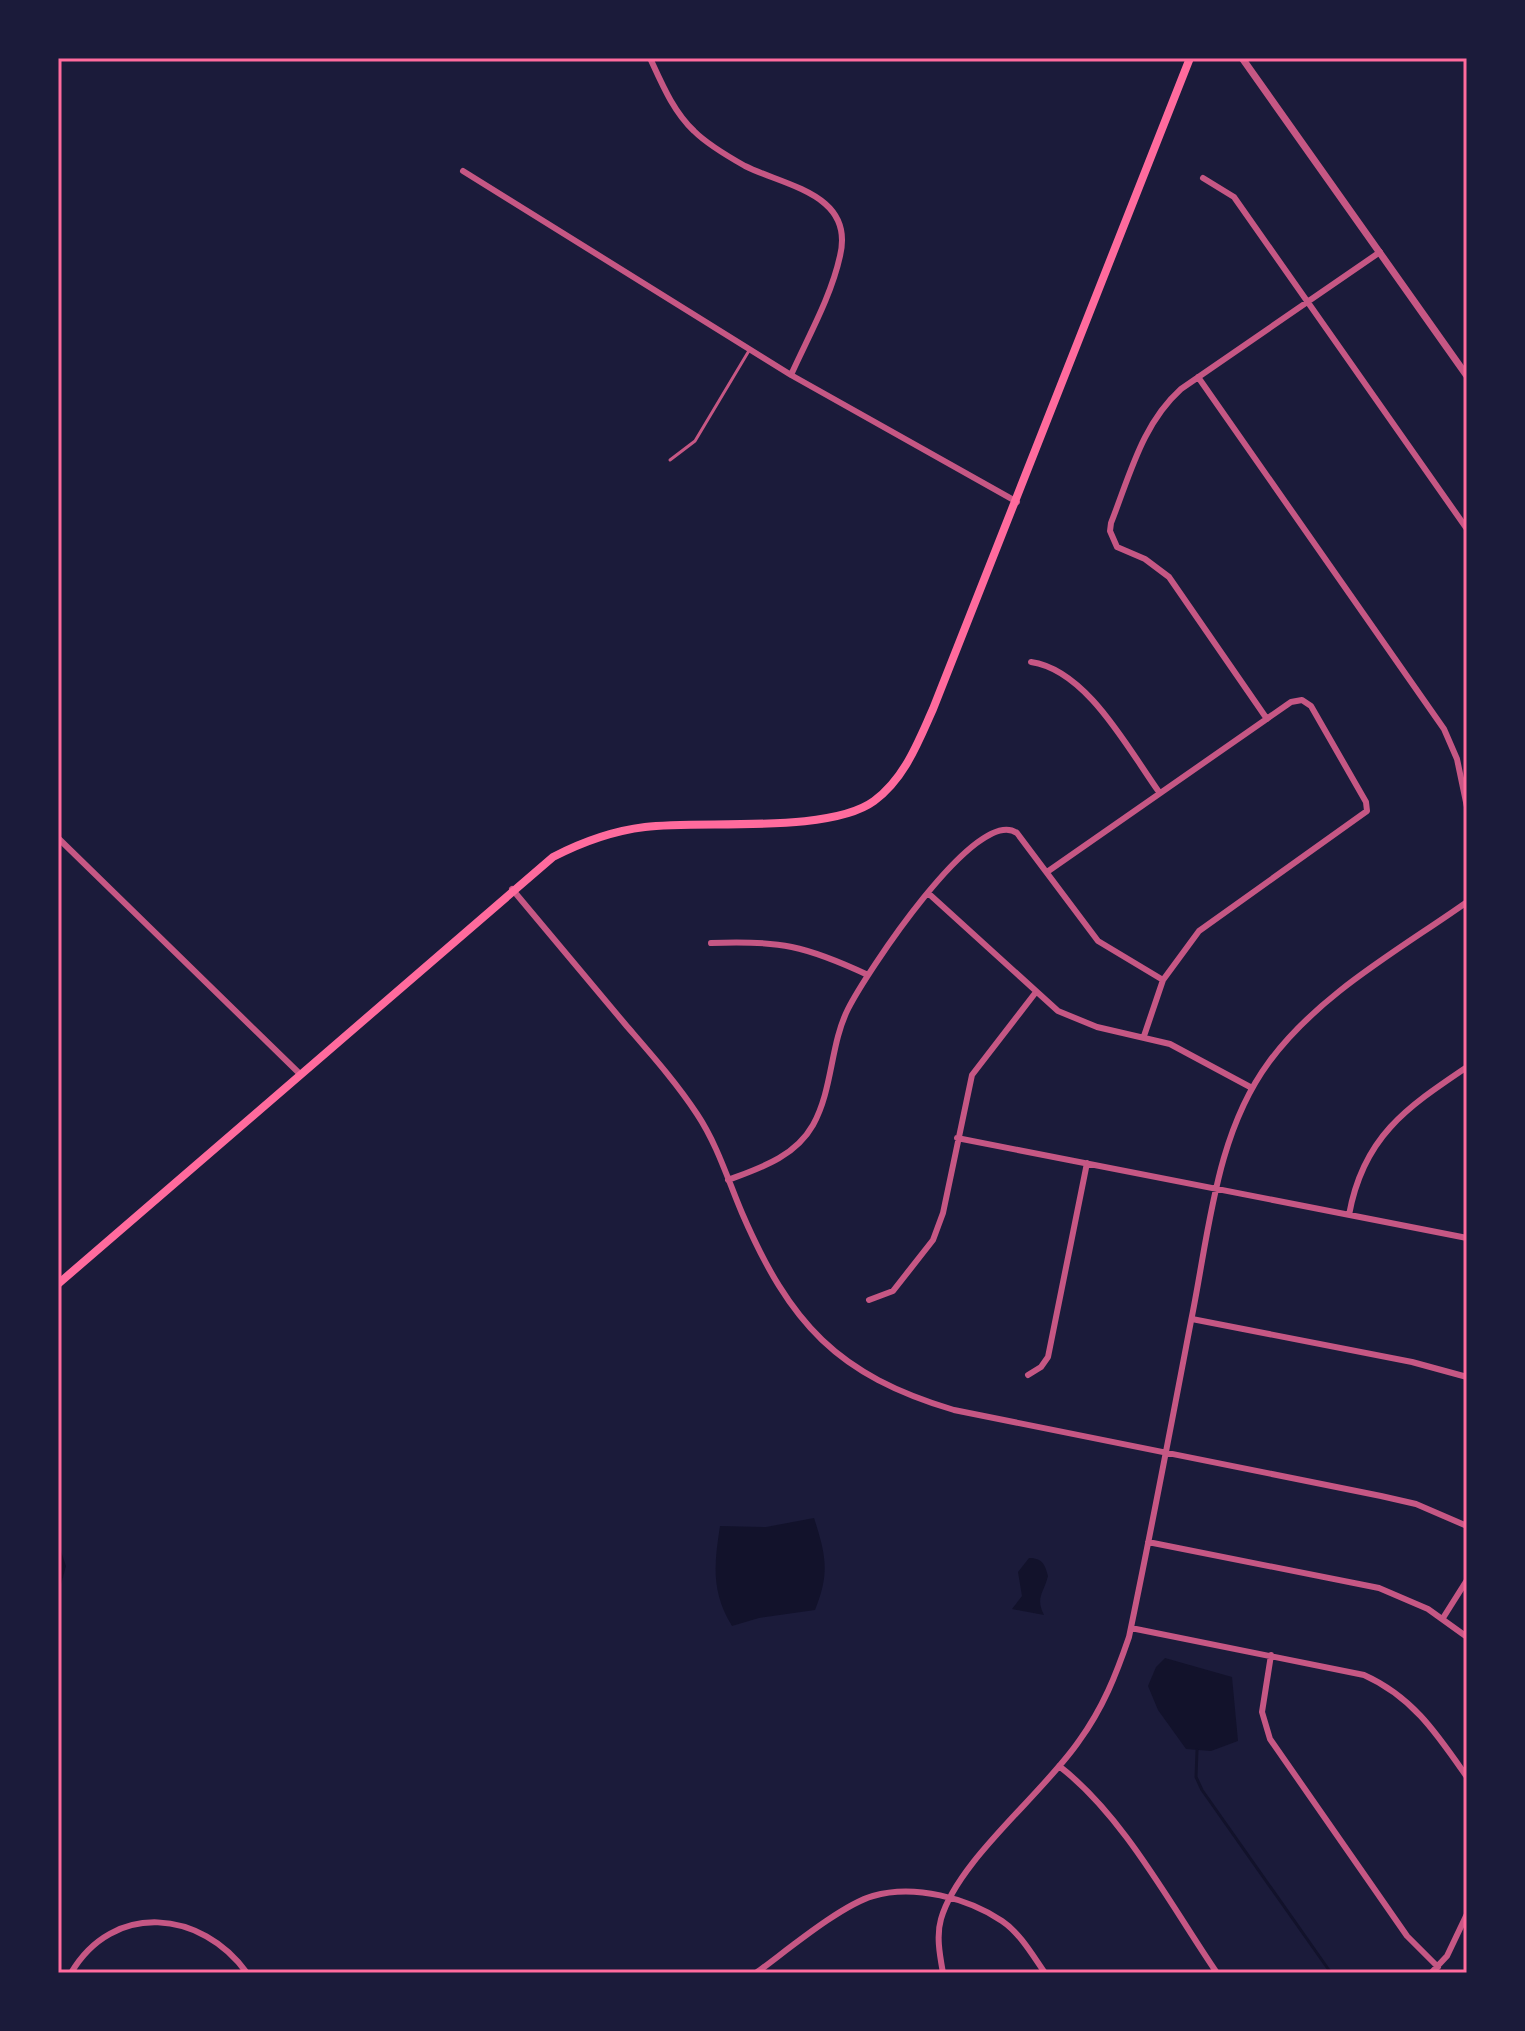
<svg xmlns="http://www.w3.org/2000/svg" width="1525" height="2031" font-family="'Public Sans',sans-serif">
  <rect width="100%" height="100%" fill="#1b1b3a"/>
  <path fill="#12122b" d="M814,1518C826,1555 830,1573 815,1610L759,1618L732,1626C711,1592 714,1564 720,1526L766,1527Z
    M58,1542L66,1566L58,1596Z
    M1029,1558C1042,1558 1045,1564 1048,1576C1044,1593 1035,1597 1044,1615L1012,1609L1022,1596L1018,1572Z
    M1165,1658L1232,1677L1238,1741L1211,1751L1186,1749L1158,1710L1148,1686L1156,1667Z"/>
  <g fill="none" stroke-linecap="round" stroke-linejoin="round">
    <path stroke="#12122b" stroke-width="3" d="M1197,1750L1196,1777L1202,1790L1331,1973"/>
    <path stroke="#c65784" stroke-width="3" d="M670,460L695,441L750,349"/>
    <path stroke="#c65784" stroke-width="6" d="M650,58C662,84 673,111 694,131C707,144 729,157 745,166C785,186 855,194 840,256C831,297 808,337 791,375
      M463,171L791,375L1017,502
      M1203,178L1234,197L1467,529
      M1198,377L1444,729L1457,759L1467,807
      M1031,662C1087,670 1128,749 1159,792
      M1267,719L1169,577L1145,559L1117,547L1110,531L1111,523C1130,475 1142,424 1181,389L1380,252
      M58,838L300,1074
      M1047,872L1291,702L1302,700L1311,706L1366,802L1367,811L1199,931L1163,980L1144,1036
      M512,889C550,934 587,979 625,1024C650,1053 676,1082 697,1114C717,1144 728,1180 742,1213C790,1324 837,1375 954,1410L1381,1496L1416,1504L1467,1526
      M928,893L1058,1011L1097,1027L1170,1044L1252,1088
      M711,943C779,940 806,946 868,975
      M957,1138L1467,1238
      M728,1180C760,1168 795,1157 813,1125C833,1089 830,1045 848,1009C865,975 977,804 1017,833L1098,941L1163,980
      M1349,1215C1363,1137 1406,1108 1467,1067
      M869,1300L893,1291L933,1240L943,1213L972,1075L1036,992
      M1192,1319L1412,1362L1467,1377
      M1028,1375L1041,1367L1048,1357L1087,1163
      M1148,1542L1379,1588L1428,1609L1467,1637
      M1443,1618L1467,1580
      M1131,1628L1364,1675C1413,1697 1437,1734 1467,1777
      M1271,1655L1262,1712L1270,1739L1407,1936L1438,1967
      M1059,1766C1124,1816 1171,1906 1217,1973
      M71,1973C113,1901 202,1910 247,1973
      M756,1973C785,1952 841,1905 873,1896C914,1884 968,1898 1002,1921C1020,1933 1033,1956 1045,1973
      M943,1973C940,1956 936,1936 941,1919C958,1860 1042,1795 1079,1741C1103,1708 1116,1675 1129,1637C1151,1532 1171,1426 1191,1321C1209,1234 1215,1135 1269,1062C1319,994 1399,950 1467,902
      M1431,1973L1447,1956L1467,1914"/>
    <path stroke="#c65784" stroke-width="7" d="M1242,58L1467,376"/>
    <path stroke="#ff6b9d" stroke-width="8" d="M58,1284L553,857C582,842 612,831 645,827C703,820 829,834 874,801C905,778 918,742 933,709L1190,58"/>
  </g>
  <rect width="1525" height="2031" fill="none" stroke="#1b1b3a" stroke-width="120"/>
  <rect x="60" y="60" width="1405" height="1911" fill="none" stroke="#ff6b9d" stroke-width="3"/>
</svg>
